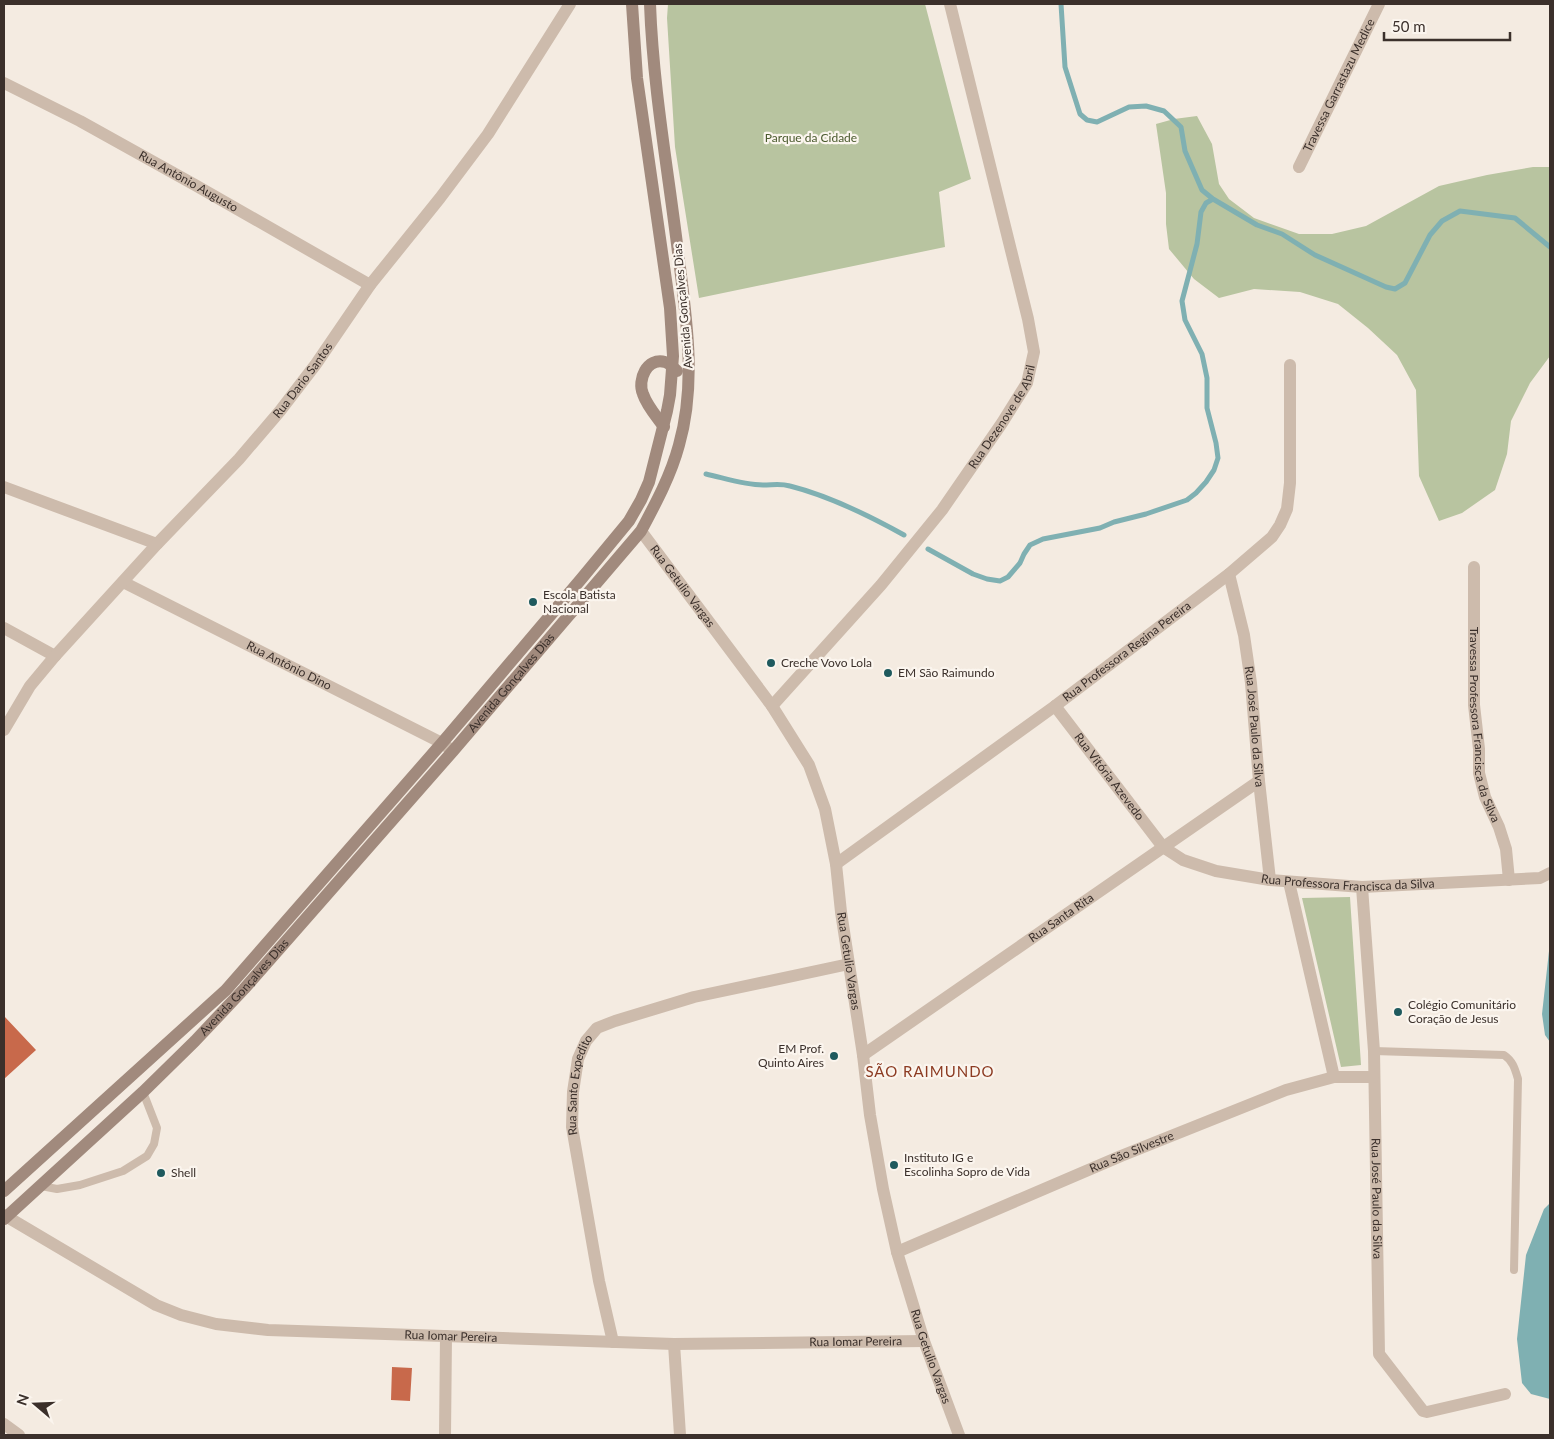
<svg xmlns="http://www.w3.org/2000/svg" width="1554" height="1439" font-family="Lato,sans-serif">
  <rect width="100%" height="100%" fill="#f4ebe1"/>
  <path fill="#b8c4a0" d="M668,4H925L971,179L939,192L945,247L699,298L675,147L667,18Z
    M1197,116L1212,144L1219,184L1229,199L1254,218L1299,234H1332L1366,226L1439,186L1487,175L1533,167H1550V356L1530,383L1511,421L1507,454L1495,490L1462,513L1439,521L1419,476L1416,390L1397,355L1368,328L1338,304L1300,292L1254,289L1219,298L1194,279L1169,249L1166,224V193L1156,124L1174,119Z
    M1350,897L1361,1065L1341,1067L1302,898Z"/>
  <path fill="#7fb0b2" d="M1550,942V1042L1545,1035L1542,1014Z
    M1550,1203V1399L1531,1394L1522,1383L1517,1339L1526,1255L1544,1209Z"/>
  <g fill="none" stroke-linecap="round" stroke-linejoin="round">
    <path stroke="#7fb0b2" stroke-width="5" d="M1061,4L1065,67L1080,114L1087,120L1097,122L1129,107L1146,106L1164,111L1181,127L1185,151L1202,190L1213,199L1257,225L1282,234L1315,255L1386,287L1395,289L1405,283L1430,235L1442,221L1460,211L1515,218L1550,247
      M706,474C724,478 744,485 763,485C773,485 780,483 790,486C830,496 868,515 904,535
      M928,549L973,574L987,579L1000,581L1008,577L1020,563L1024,554L1030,545L1043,539L1100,528L1114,522L1146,514L1187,500L1196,493L1206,482L1214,470L1218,458L1216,443L1207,408V378L1202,354L1185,320L1182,301L1197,244L1201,212L1206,203L1213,199"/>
  </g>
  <path fill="#c8694b" d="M4,1016L36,1050L4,1079Z
    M392,1367L412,1368L410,1401L391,1400Z"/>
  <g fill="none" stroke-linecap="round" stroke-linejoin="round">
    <path stroke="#cdbbac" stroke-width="8" d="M1374,1051L1504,1055C1513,1061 1515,1069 1518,1079L1514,1270
      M41,1186L57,1189L80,1185L123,1171L147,1156L154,1144L157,1128L143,1092"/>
    <g stroke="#cdbbac" stroke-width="12">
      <path id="s1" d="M4,83L80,121L195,185L370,285"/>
      <path id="s2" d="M1299,167L1379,4"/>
      <path d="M4,487L157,544"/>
      <path id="s3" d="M1474,567V705L1479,749V773L1485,797L1499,827L1506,849L1509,880"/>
      <path id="s4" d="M1229,574L1244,635L1251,683L1259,781L1270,880"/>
      <path id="s5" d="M123,582L442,743L450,749"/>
      <path d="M4,628L55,656"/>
      <path id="s6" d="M772,706L881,585L942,510L1002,423L1027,383L1034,352L1028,319L950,4"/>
      <path id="s7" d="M1055,706L1163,847L1183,860L1216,871L1270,880L1362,887L1540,878L1550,873"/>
      <path id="s8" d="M4,730L30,686L55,656L157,544L239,459L280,411L316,364L370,285L440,198L488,134L570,4"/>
      <path id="s9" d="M836,864L1055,706L1229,574L1272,537L1280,525L1287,509L1290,483V365"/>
      <path d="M1289,882L1334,1077"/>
      <path id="s10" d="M1362,887L1374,1051L1379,1354L1423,1411L1427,1412L1505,1394"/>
      <path id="s11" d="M863,1055L1259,781"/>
      <path id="s12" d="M4,1215L156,1305L181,1315L216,1324L268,1330L674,1344L924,1341"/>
      <path id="s13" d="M897,1252L1121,1156L1286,1090L1334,1077H1373"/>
      <path id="s14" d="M613,1342L599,1281L572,1127L573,1092L578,1059L586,1041L597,1028L615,1021L694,997L849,964"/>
      <path d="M674,1344L680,1435"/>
      <path d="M4,1424L19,1435"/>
      <path d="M445,1435L446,1336"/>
    </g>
    <path stroke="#cdbbac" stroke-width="12" id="s15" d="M641,531L772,706L809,765L825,809L836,864L841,912L863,1055L870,1115L883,1189L897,1252L924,1341L959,1435"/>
    <g stroke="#a18a7d" stroke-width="12">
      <path d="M664,427C657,417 647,406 643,394C637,380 647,357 665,362C669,363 674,368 677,371"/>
      <path d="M4,1191L226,990L442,743L582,578L629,521L641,500L649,482L667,411L670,395L673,356L670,308L637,78L632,4"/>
      <path id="s16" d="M4,1219L143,1092L195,1041L244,989L453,751L641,531C656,503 671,475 679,445C697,382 686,316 678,252C668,170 653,87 650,4"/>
    </g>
  </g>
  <g fill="#1f5a5e" stroke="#fbf5ee" stroke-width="2">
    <circle cx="533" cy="602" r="5"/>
    <circle cx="771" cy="663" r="5"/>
    <circle cx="888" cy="673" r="5"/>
    <circle cx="1398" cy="1012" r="5"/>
    <circle cx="834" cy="1056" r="5"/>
    <circle cx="894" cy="1165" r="5"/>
    <circle cx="161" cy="1173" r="5"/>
  </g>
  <g text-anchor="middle" stroke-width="4.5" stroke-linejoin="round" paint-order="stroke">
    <g font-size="12" fill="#3b302b" stroke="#fbf5ee">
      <text dy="4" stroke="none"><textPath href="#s2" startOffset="91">Travessa Garrastazu Medice</textPath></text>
      <text dy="4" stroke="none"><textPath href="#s1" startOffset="209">Rua Antônio Augusto</textPath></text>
      <text transform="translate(683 306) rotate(-95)" y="4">Avenida Gonçalves Dias</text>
      <text dy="4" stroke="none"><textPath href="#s8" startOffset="461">Rua Dario Santos</textPath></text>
      <text dy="4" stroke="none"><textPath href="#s6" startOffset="371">Rua Dezenove de Abril</textPath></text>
      <text dy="4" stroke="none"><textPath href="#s15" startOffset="69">Rua Getulio Vargas</textPath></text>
      <text dy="4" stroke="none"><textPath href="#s9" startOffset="360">Rua Professora Regina Pereira</textPath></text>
      <text dy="4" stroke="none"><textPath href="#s5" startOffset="186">Rua Antônio Dino</textPath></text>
      <text dy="4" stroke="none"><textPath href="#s16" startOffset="739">Avenida Gonçalves Dias</textPath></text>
      <text dy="4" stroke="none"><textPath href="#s3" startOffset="159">Travessa Professora Francisca da Silva</textPath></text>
      <text dy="4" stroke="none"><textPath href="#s4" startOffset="155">Rua José Paulo da Silva</textPath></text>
      <text dy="4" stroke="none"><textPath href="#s7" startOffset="89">Rua Vitória Azevedo</textPath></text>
      <text dy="4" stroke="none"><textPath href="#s7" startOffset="369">Rua Professora Francisca da Silva</textPath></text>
      <text dy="4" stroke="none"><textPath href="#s11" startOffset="241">Rua Santa Rita</textPath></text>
      <text dy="4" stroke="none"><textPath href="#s15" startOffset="489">Rua Getulio Vargas</textPath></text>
      <text dy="4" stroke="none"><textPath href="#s16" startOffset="334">Avenida Gonçalves Dias</textPath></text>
      <text dy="4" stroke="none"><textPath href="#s14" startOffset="262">Rua Santo Expedito</textPath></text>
      <text dy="4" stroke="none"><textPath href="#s13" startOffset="255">Rua São Silvestre</textPath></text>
      <text dy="4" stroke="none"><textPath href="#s10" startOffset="312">Rua José Paulo da Silva</textPath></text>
      <text dy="4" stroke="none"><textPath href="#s12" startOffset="475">Rua Iomar Pereira</textPath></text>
      <text dy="4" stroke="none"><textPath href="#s12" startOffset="880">Rua Iomar Pereira</textPath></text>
      <text dy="4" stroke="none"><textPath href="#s15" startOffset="894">Rua Getulio Vargas</textPath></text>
    </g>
    <g font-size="12" fill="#4a5a2e" stroke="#fbf5ee">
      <text x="811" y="142">Parque da Cidade</text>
    </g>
    <g font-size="12" fill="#3b302b" stroke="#fbf5ee" text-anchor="start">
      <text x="543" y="599">Escola Batista<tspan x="543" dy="14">Nacional</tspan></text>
      <text x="781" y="667">Creche Vovo Lola</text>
      <text x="898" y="677">EM São Raimundo</text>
      <text x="1408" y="1009">Colégio Comunitário<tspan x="1408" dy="14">Coração de Jesus</tspan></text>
      <text x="824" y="1053" text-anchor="end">EM Prof.<tspan x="824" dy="14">Quinto Aires</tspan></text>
      <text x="904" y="1162">Instituto IG e<tspan x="904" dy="14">Escolinha Sopro de Vida</tspan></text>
      <text x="171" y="1177">Shell</text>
    </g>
    <g font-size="15" letter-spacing="1" fill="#8c3b22" stroke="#fbf5ee">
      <text x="930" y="1077">SÃO RAIMUNDO</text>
    </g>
  </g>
  <rect width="1554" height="1439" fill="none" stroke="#3b302b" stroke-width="10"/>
  <g transform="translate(35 1404) rotate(289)" stroke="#fbf5ee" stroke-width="4" paint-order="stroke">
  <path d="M0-4L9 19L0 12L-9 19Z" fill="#3b302b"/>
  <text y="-8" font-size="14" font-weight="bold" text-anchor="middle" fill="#3b302b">N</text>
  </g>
  <path d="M1384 32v8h126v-8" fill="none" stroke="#3b302b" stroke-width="2.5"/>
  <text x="1392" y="32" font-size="15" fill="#3b302b" stroke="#fbf5ee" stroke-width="4" paint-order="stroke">50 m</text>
</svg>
